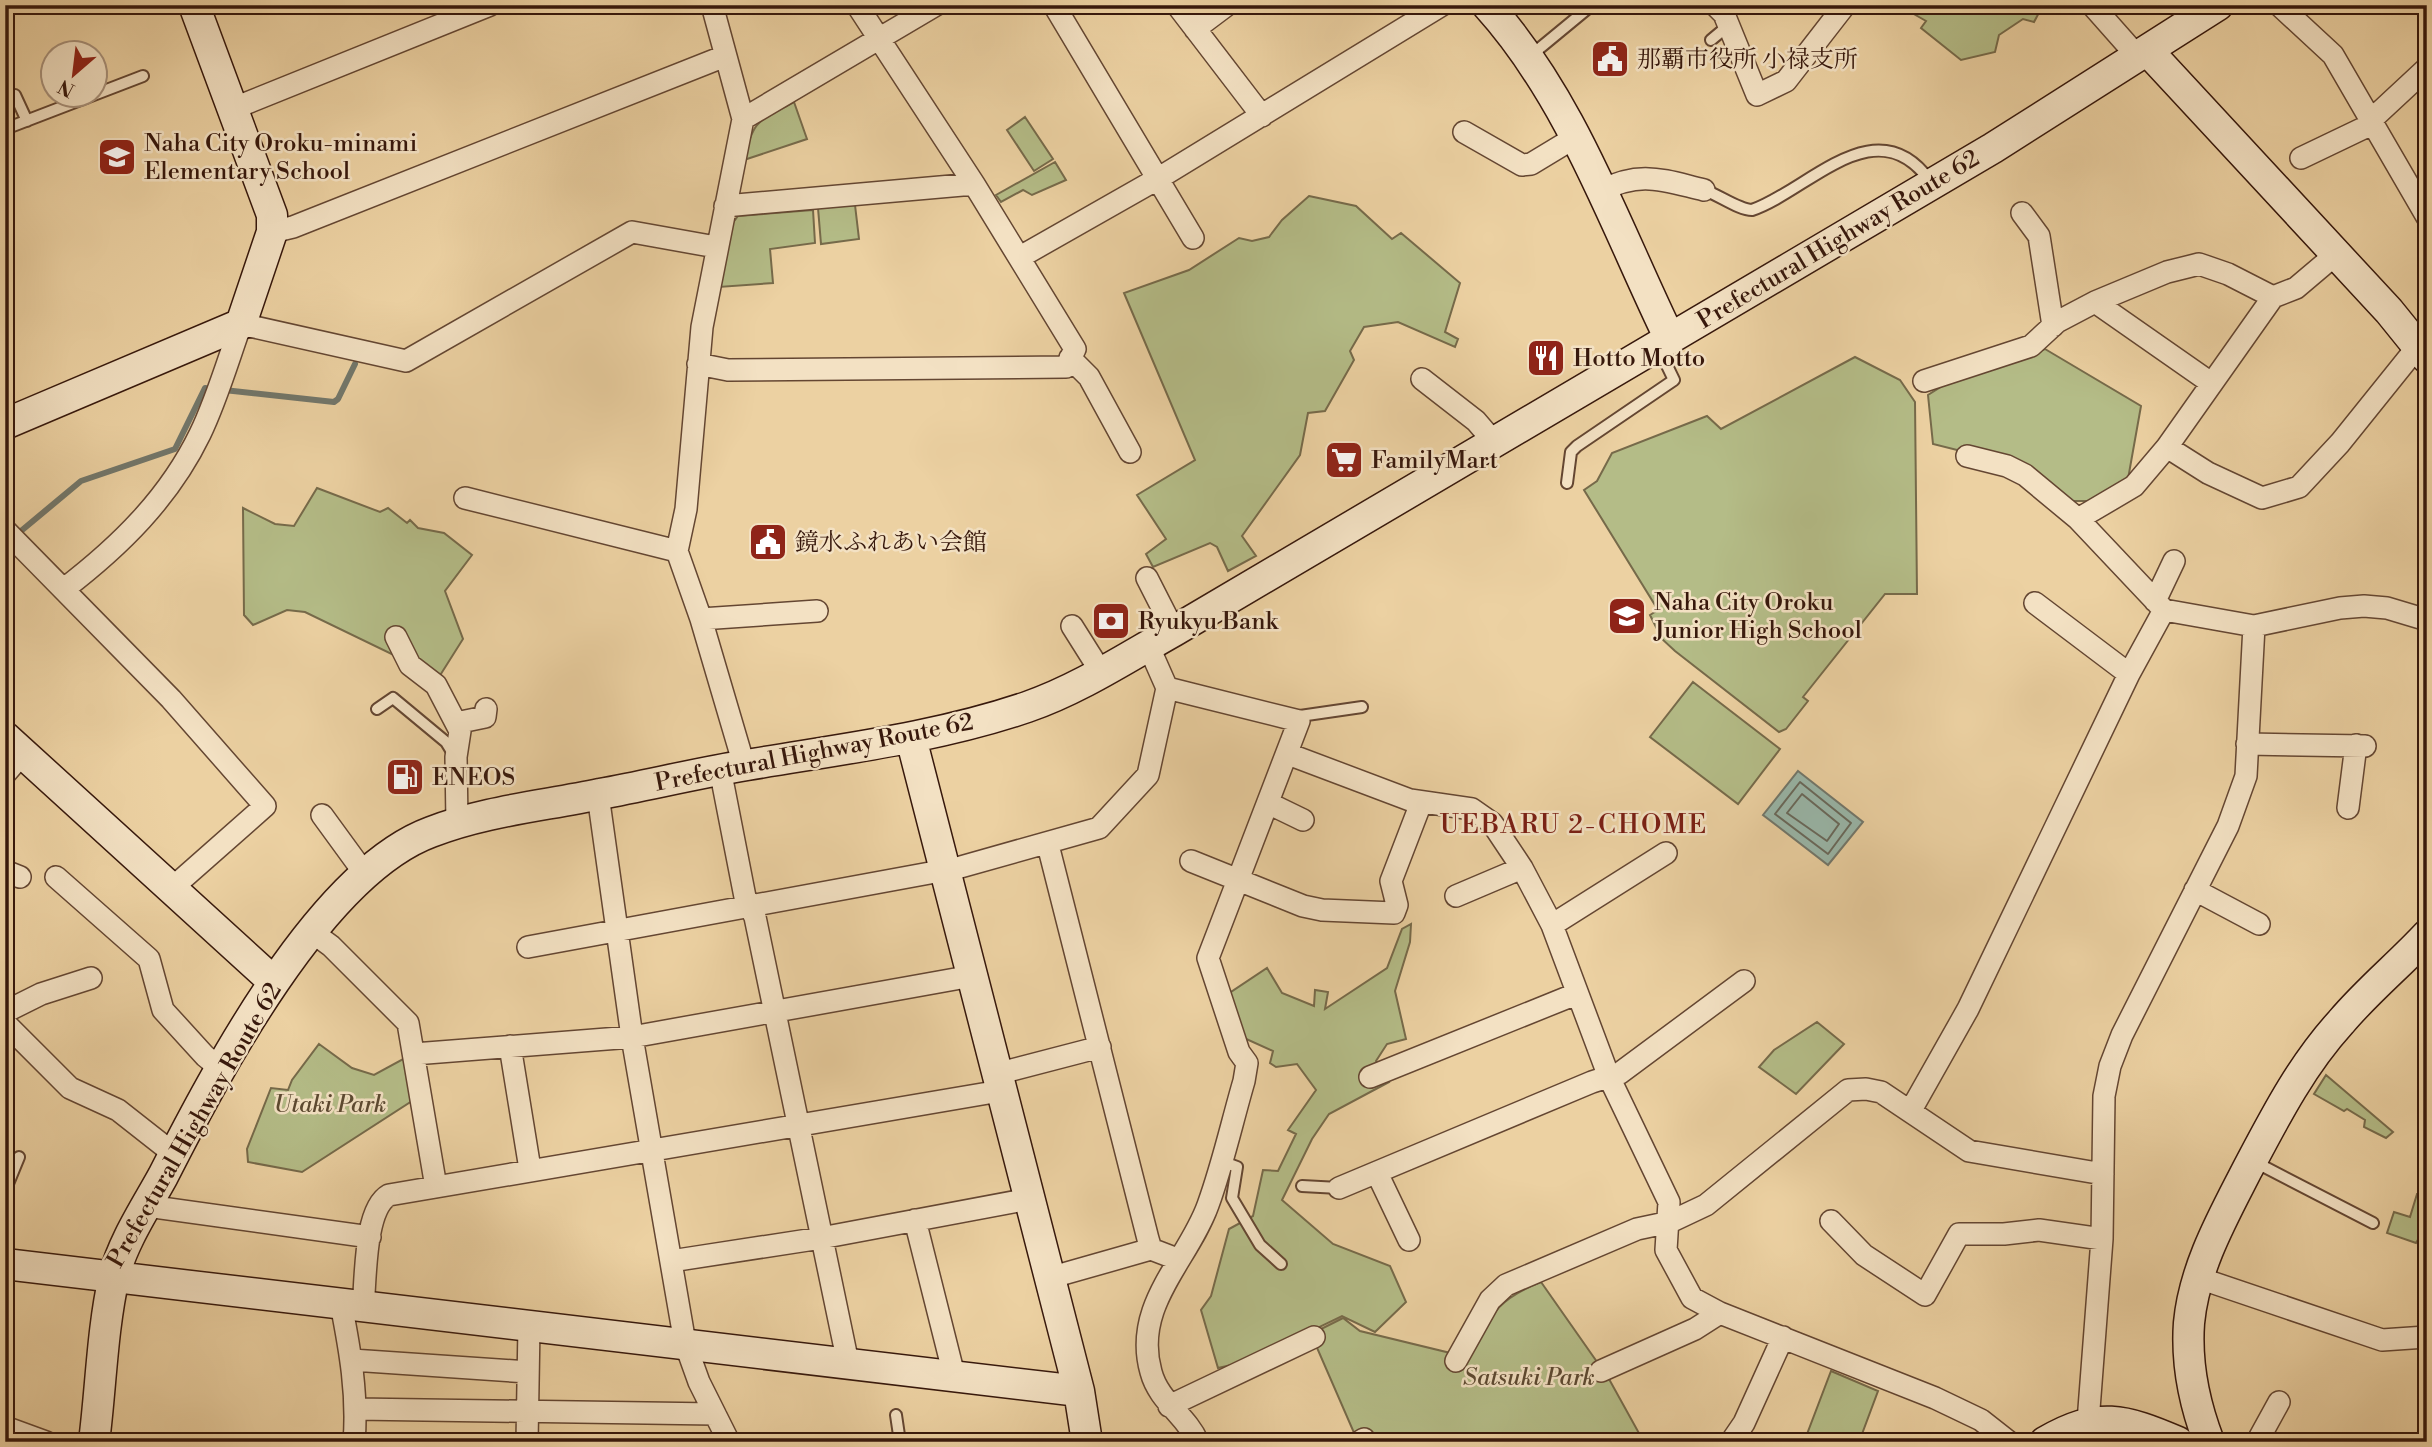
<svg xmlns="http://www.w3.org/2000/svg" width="2432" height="1447" font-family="'Libre Bodoni','Noto Serif JP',serif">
  <rect width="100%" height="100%" fill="#ecd1a2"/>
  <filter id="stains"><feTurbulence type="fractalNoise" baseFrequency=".00286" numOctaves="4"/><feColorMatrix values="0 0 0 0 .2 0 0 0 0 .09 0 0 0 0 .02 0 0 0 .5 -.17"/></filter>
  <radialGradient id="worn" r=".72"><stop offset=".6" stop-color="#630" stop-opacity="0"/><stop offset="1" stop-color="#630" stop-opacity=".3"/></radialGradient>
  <path fill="#b4bc87" stroke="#766a4a" stroke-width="2" d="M1898,5H2037L2042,7L2034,22L2023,19L1999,35L1995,52L1961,60L1921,28L1926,21Z
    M794,102L807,139L744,160C753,119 759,121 794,102Z
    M1025,117L1053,159L1034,171L1007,130Z
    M1055,162L1066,180L1032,195L1023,190L1001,202L996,195Z
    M1309,196L1356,206L1392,239L1401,233L1460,283L1445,332L1458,339L1455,347L1398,322L1364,327L1350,351L1354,360L1325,411L1308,413L1300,455L1242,536L1256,556L1228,571L1217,547L1210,543L1153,567L1146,554L1166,539L1137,495L1195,460L1124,293L1189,270L1239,238L1252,241L1269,237L1282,220Z
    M855,205L859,239L821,244L818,208Z
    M813,210L815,243L770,249L773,283L719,287L732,224L738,216Z
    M2045,349L2141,406L2128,479L2092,501H2064L2025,467L1933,444L1928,395L1947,383Z
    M1855,357L1900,380L1915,402L1917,594H1885L1803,697L1808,701L1786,729L1779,732L1675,651L1662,639L1650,615L1658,610L1584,490L1597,481L1612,453L1707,416L1721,429Z
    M317,488L380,512L388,508L407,523L410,520L418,528L444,533L472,555L445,591L463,639L439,677L305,612L287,610L253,625L244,615L243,508L275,524L294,526Z
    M1693,682L1780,749L1738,804L1650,737Z
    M1411,924L1410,942L1395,991L1406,1039L1387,1044L1376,1061L1389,1082L1329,1114L1312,1139L1282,1200L1333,1244L1390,1266L1406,1302L1375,1332L1342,1316L1249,1361L1218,1368L1201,1310L1211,1296L1229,1229L1253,1216L1263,1170L1278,1171L1296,1134L1288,1130L1316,1090L1297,1064L1276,1067L1270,1063L1273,1051L1244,1038L1228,994L1267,968L1282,993L1314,1006L1315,990L1328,992L1325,1009L1387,968L1402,929Z
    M1817,1022L1844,1044L1796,1094L1759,1067L1774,1050Z
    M319,1044L352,1068L374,1075L405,1058L415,1099L302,1172L248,1162L247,1149L271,1088L288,1090L292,1080Z
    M2326,1075L2393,1132L2386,1138L2364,1127L2365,1120L2347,1109L2344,1111L2314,1094Z
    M2417,1194L2427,1195V1240L2419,1238L2416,1243L2387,1233L2394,1212L2410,1217Z
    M1541,1282L1609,1379L1640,1435L1625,1442H1358L1311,1334L1343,1318L1360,1331L1467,1357C1490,1317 1495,1300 1541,1282Z
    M1831,1371L1878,1391L1859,1442H1804Z"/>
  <path fill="#99b7aa" stroke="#72776b" stroke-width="2" d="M1798,771L1863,822L1828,865L1763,815Z"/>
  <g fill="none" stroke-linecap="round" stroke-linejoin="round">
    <path stroke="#68685b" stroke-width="2" d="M1800,782L1851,823L1828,854L1775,814Z
      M1802,794L1839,824L1827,841L1787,813Z"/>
    <path stroke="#72776b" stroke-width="6" d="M224,390L334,402L338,399L355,364
      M21,531L81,481L175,449L205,388L213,389"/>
    <defs>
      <path id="lane" d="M1711,40L1729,25
        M1529,57L1592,5
        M15,95L27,121
        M5,129L143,76
        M1704,190C1719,195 1739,210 1752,210C1808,191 1876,106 1930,181
        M1567,483L1571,452L1577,446L1674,380L1659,349
        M377,709L393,698L446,742L454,755
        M1293,717L1362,707
        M1221,1161L1237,1167L1232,1198L1260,1245L1281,1264
        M2255,1162L2373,1223
        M1302,1186L1339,1188
        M5,1191L19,1157
        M896,1415L900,1442"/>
      <path id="street" d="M712,5L743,119L702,327L686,509L677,551L701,619L744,765
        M1054,5L1193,238
        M1177,5L1262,116
        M1715,5L1724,14L1757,95L1786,81L1845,5
        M2092,5L2138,57
        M2279,5L2333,55L2427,217
        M1195,29L1227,5
        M232,109L490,5
        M743,119L936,5
        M2370,121L2427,68
        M1464,132L1522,165L1531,164L1574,138
        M2301,158L2372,124
        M1600,191C1641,170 1662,180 1704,190
        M725,206L974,184
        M2022,213L2039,236L2053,326
        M272,232L293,227L725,56
        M2335,255L2296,288L2273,297L2167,447L2208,473L2262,498L2299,487L2340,443L2418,346L2427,344
        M1020,257L1159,178L1442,5
        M2095,302L2211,383
        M1070,358L1089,377L1130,452
        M698,364L728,370L1066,367L1075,349L974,184L857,5
        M1422,379L1476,421L1494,442
        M1924,381L2031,346L2057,322L2095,302L2167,272L2199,264L2228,274L2273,297
        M1967,456L2007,466L2025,475L2078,519
        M465,498L677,551
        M5,530L171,699L265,806L171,889
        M1147,578L1174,631
        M64,589C120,546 169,498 200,434C217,399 228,360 241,324L406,361L632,232L716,247
        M2155,601L2174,561
        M2035,603L2129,674
        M2164,610L2078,519L2134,486L2167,447
        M701,619L817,611
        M1072,626L1101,672
        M396,637L410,665L436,685L460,731L456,757L457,823
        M1167,688L1299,721L1208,958L1239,1052L1247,1063L1244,1081C1232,1122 1223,1164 1208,1205C1188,1261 1132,1305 1151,1372C1159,1402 1186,1415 1198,1442
        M456,723L485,717L486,709
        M2247,744L2365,746
        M1288,754L1410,800L1472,809L1492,823L1522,868L1552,925L1609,1077L1669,1202L1666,1250L1692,1298L1720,1313L1935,1398L1981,1420L2009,1442
        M720,769L745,897L755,917L848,1363
        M5,774L23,753
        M598,795L632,1037L685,1343L699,1382L729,1442
        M1268,803L1303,820
        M2348,808L2356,745
        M322,815L365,874
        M1048,845L1148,1239L1151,1249L1177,1259
        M1191,861L1303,906L1322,910L1394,913L1397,905L1391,881L1421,803
        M5,871L20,877
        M56,877L149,959L163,1010L205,1056L221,1069
        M2195,890L2259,924
        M1456,896L1522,868
        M1552,925L1666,853
        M312,932L331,946L408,1023L436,1187
        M528,947L957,868L1099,828L1148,775L1167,688L1148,645
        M5,1012L41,994L91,978
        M5,1023L70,1088L118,1110L174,1154
        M510,1046L530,1169
        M414,1054L632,1037L972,976
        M996,1074L1100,1047
        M1370,1077L1576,994
        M1911,1110L1968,1009L2129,674L2164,610L2254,626L2340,608L2364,606L2387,608L2427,620
        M1377,1173L1409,1240
        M1339,1188L1592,1082L1620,1073L1744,981
        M147,1206L370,1237
        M915,1220L954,1375
        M1831,1221L1864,1255L1925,1295L1959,1234H2004L2039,1230L2102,1239
        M671,1261L821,1238L1029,1199
        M1049,1278L1151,1249
        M2199,1278L2382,1340L2426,1337
        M341,1304C350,1350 358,1395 354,1442
        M363,1307C366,1279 364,1209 389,1195L1000,1091
        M352,1360L528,1372
        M1456,1361L1490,1300L1506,1285L1637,1229L1670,1222L1706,1205L1848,1090L1866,1089L1881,1092L1969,1151L2103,1174
        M1601,1371L1695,1329L1720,1313
        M1169,1406L1314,1337
        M356,1409L715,1414
        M2088,1422L2102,1239L2104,1096L2110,1066L2122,1035L2228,826L2246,776L2254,626
        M5,1427L46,1442
        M527,1442L529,1326
        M1359,1442L1364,1439
        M1731,1442L1744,1423L1783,1337
        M2257,1442L2279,1402"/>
      <path id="secondary" d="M1487,5C1572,99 1615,226 1670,339
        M2148,51L2389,311L2427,358
        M5,424L241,324L272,232V215L194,5
        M5,737L274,982
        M911,738L1079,1391L1087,1442
        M5,1264L1079,1391
        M94,1442C101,1388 102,1330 114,1277C122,1243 146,1207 163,1176C215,1074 320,873 431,832C485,811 543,806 600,794C649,785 698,773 747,765C841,749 936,738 1027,707C1079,689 1126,658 1174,631L1993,148L2218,5
        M2045,1442C2098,1411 2124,1419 2178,1442
        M2209,1442C2194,1403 2186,1365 2189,1323C2194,1268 2223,1217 2247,1170C2275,1117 2301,1066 2341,1022C2367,991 2399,965 2427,935"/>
    </defs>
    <use href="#lane" stroke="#644632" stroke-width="14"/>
    <use href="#street" stroke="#644632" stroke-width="24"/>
    <use href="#secondary" stroke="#37180c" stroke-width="33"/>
    <use href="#lane" stroke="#f3e1c3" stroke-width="10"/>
    <use href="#street" stroke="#f3e1c3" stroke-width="21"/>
    <use href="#secondary" stroke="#f3e1c3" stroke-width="30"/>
  </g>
  <defs>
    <symbol id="civic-square" viewBox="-11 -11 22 22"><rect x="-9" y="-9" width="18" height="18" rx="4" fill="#8f2418" stroke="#f3e1c3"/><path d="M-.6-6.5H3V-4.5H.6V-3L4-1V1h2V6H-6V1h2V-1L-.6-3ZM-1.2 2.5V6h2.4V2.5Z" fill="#fff"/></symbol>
    <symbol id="school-square" viewBox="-11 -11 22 22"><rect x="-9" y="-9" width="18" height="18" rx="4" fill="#8f2418" stroke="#f3e1c3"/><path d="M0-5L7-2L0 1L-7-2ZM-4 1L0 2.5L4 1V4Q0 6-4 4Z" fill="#fff"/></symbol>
    <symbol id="restaurant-square" viewBox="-11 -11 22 22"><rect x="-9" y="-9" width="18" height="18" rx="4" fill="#8f2418" stroke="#f3e1c3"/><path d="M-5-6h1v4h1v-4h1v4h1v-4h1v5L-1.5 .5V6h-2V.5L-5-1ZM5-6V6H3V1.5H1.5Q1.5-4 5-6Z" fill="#fff"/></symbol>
    <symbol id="supermarket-square" viewBox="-11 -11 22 22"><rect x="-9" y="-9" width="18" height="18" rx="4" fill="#8f2418" stroke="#f3e1c3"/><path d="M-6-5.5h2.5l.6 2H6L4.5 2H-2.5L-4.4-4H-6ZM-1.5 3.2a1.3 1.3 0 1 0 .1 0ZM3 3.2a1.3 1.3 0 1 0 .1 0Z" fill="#fff"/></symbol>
    <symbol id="bank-square" viewBox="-11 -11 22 22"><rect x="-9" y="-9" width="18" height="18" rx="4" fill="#8f2418" stroke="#f3e1c3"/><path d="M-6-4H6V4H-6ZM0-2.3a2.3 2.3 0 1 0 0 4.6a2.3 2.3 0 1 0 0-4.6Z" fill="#fff"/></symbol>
    <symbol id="fuel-square" viewBox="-11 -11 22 22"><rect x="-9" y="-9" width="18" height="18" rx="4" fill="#8f2418" stroke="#f3e1c3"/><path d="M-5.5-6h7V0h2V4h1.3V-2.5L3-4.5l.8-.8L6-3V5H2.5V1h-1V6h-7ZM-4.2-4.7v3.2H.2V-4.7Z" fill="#fff"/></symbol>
  </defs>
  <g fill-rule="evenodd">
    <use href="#civic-square" x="1588" y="37" width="44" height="44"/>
    <use href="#school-square" x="95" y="135" width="44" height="44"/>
    <use href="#restaurant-square" x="1524" y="336" width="44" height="44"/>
    <use href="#supermarket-square" x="1322" y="438" width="44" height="44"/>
    <use href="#civic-square" x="746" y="520" width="44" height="44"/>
    <use href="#school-square" x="1605" y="594" width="44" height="44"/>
    <use href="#bank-square" x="1089" y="599" width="44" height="44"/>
    <use href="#fuel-square" x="383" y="755" width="44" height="44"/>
  </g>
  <g text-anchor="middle" stroke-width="5" stroke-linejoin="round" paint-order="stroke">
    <g font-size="24" fill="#37180c" stroke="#f3e1c3" text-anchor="start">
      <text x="1637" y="67">那覇市役所 小禄支所</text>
      <text x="144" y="151">Naha City Oroku-minami<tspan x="144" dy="28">Elementary School</tspan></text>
      <text x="1573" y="366">Hotto Motto</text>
      <text x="1371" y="468">FamilyMart</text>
      <text x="795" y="550">鏡水ふれあい会館</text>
      <text x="1654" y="610">Naha City Oroku<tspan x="1654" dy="28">Junior High School</tspan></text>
      <text x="1138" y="629">Ryukyu Bank</text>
      <text x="432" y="785">ENEOS</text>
    </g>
    <g font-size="24" fill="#37180c" stroke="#f3e1c3">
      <text transform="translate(1838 239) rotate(-31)" y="8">Prefectural Highway Route 62</text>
      <text transform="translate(814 752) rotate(-11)" y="8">Prefectural Highway Route 62</text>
      <text transform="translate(194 1125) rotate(-60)" y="8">Prefectural Highway Route 62</text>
    </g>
    <g font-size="24" font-style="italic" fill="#5c4931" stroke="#f3e1c3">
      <text x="330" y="1112">Utaki Park</text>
      <text x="1529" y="1385">Satsuki Park</text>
    </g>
    <g font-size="26" letter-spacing="2" fill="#7a1f14" stroke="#f3e1c3">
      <text x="1574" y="833">UEBARU 2-CHOME</text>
    </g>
  </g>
  <rect width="2432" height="1447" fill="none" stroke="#ecd1a2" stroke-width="28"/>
  <rect x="7" y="7" width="2418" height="1433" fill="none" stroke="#37180c" stroke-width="3.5"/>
  <rect x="14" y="14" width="2404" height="1419" fill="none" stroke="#37180c" stroke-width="2"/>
  <g transform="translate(74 74) rotate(208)"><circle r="33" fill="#f3e1c3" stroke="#a8917a" stroke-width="2"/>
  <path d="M0-5L12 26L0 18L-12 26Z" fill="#8f2418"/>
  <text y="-10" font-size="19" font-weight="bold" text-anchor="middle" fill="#37180c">N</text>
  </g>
  <rect width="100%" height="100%" filter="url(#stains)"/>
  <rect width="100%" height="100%" fill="url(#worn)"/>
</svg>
